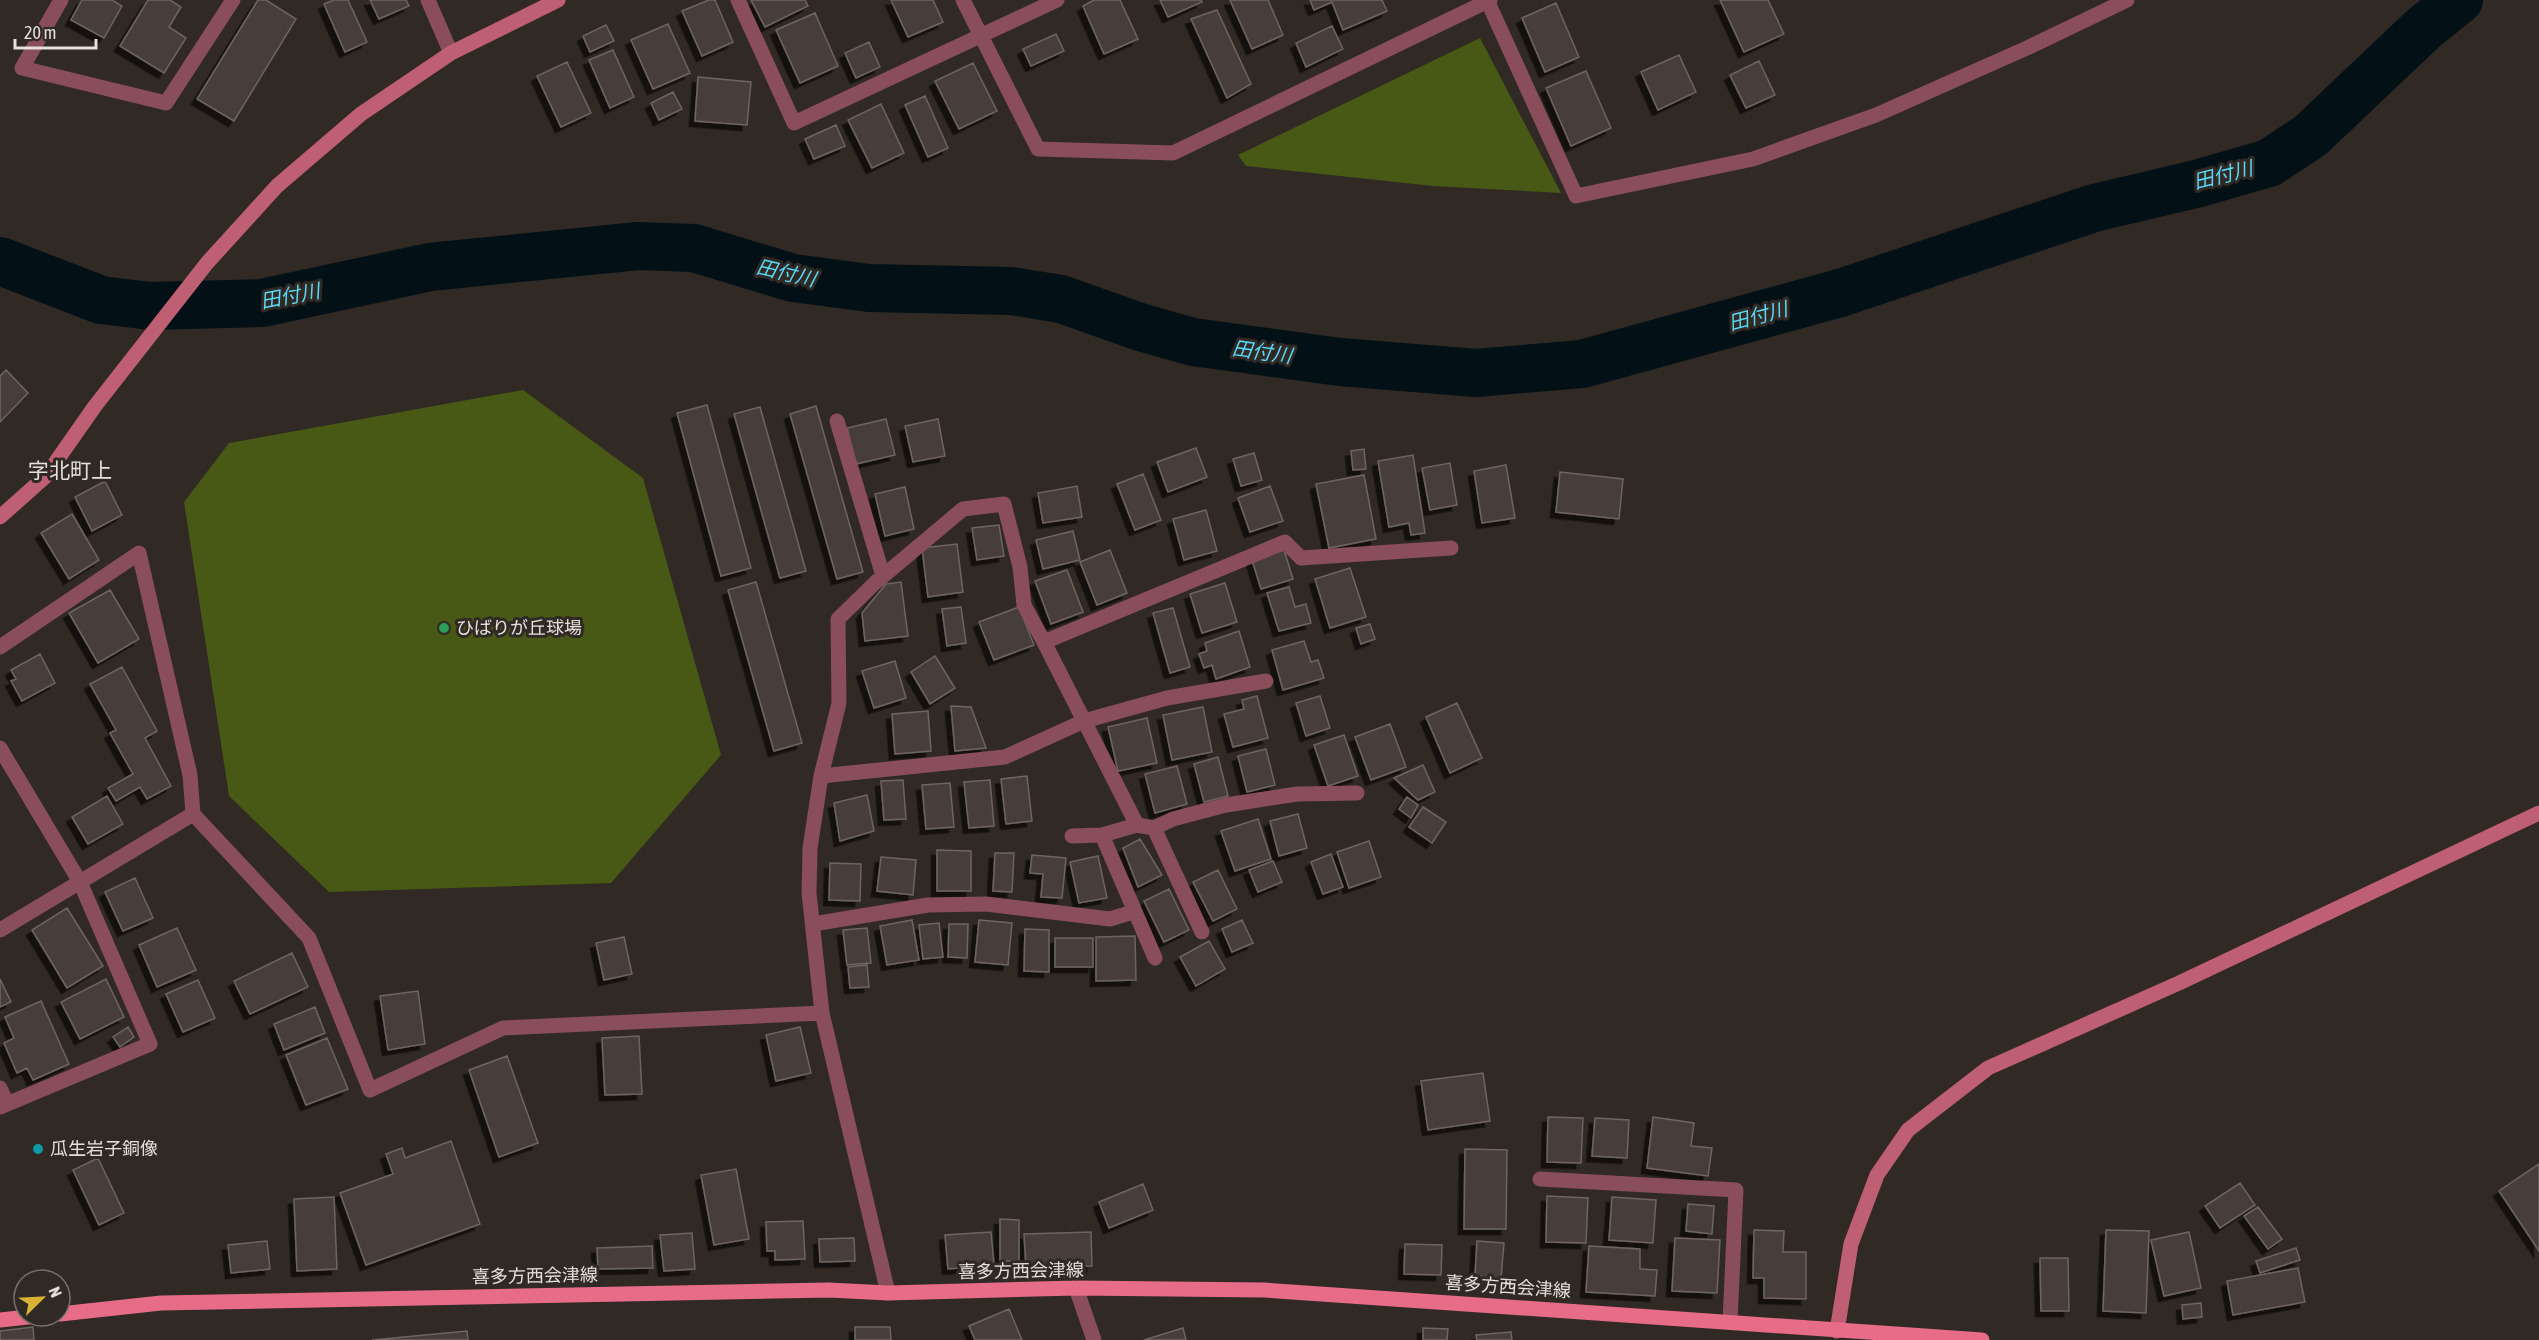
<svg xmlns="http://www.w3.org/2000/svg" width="2539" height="1340" font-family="'Asap Condensed','Noto Sans JP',sans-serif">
  <defs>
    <filter id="shadow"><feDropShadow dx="-5.5" dy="5.5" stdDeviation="0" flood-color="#0009"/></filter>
  </defs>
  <rect width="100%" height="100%" fill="#302924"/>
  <path fill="#485815" d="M1480,38L1561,193L1433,186L1246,166L1238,155Z
    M523,390L643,478L721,755L611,883L329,892L229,796L184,502L229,443Z"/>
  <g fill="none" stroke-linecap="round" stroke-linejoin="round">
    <path stroke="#031116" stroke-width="48" d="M0,261L101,300L150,306L262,303L430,267L638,246L694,248L793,278L869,288L1011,291L1061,299L1140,327L1193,342L1340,362L1476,373L1582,364L1840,293L2094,208L2196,184L2269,163L2310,136L2424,28L2459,0"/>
  </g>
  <path fill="#463e3a" stroke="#6e6560" stroke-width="1.5" filter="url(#shadow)" d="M82,0H112L122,6L104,38L71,20Z
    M148,0H170L181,7L169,27L186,38L164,73L120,46Z
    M258,0H266L296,19L234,121L197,99Z
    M334,0H348L367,42L345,52L324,4Z
    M370,0H406L409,6L379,19Z
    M709,0H715L733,42L702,56L682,11Z
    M751,0H805L808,6L765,27Z
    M891,0H933L943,22L908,37Z
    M1094,0H1120L1138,39L1104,54L1083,6Z
    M1160,0H1201L1202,2L1168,17Z
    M1230,0H1268L1283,35L1252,49Z
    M1310,0H1382L1387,11L1343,30L1332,2L1314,10Z
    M1720,0H1768L1784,34L1744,52Z
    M1556,3L1579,57L1545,72L1522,18Z
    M1217,10L1251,84L1227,98L1191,19Z
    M815,13L838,66L800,83L776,30Z
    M668,24L690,73L653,89L631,40Z
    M606,25L614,41L590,52L583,36Z
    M1332,26L1343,49L1306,67L1296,43Z
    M1056,34L1064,51L1031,66L1023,49Z
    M869,42L880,67L856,78L845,53Z
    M613,50L634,97L610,108L589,60Z
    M1679,55L1696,92L1658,110L1641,72Z
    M1759,61L1775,95L1746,108L1730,75Z
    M567,62L591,113L561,127L537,76Z
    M973,63L997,111L959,129L935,81Z
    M1586,71L1611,128L1571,146L1546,88Z
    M698,77L751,82L747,125L695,121Z
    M673,92L682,109L659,120L651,103Z
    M925,96L948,148L928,157L905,105Z
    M881,104L904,153L872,168L848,120Z
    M836,125L845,146L814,159L805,139Z
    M6,370L28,393L0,422V376Z
    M707,405L751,568L721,576L677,413Z
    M816,406L863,572L837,579L790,414Z
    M760,407L806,571L780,578L734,414Z
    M886,419L895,455L856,464L847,428Z
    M938,419L945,456L913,462L905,426Z
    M1196,448L1207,477L1168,492L1157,462Z
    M1364,449L1366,469L1353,470L1351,451Z
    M1254,453L1262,480L1241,486L1233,459Z
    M1413,455L1425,533L1411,535L1409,523L1389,527L1378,461Z
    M1450,463L1457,505L1430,510L1422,468Z
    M1506,465L1515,518L1482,523L1474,471Z
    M1560,472L1623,479L1619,519L1556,512Z
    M1143,474L1161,520L1135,530L1117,484Z
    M1364,475L1376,539L1329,548L1316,484Z
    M105,481L122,515L92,531L75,497Z
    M1077,486L1082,517L1043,523L1038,493Z
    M1270,486L1283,521L1250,532L1238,498Z
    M905,487L914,529L885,536L875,494Z
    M1206,510L1217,551L1184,560L1173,519Z
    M72,514L99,560L69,579L41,533Z
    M999,525L1004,556L977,560L972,528Z
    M1073,531L1080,560L1043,569L1036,540Z
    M957,544L963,592L928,597L922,548Z
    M1110,550L1127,593L1097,605L1080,562Z
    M1284,550L1293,579L1261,589L1252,560Z
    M1350,568L1366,617L1330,628L1315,579Z
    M1067,570L1083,612L1051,624L1035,581Z
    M756,582L802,743L774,751L728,590Z
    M901,582L908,636L865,641L862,613L886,584Z
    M1225,583L1237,622L1202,633L1190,594Z
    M1289,587L1295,607L1306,604L1311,623L1279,631L1267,593Z
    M110,590L139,639L98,663L69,613Z
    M961,607L966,643L947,646L942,609Z
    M1019,607L1034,645L994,660L979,622Z
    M1173,608L1190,667L1170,673L1153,613Z
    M1370,624L1375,639L1361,644L1356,628Z
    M1239,631L1250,667L1216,679L1212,665L1204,668L1199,654L1207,651L1205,643Z
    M1304,641L1311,662L1318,660L1324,678L1283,690L1272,650Z
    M40,654L55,683L22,701L11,681L16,679L11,670Z
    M935,656L955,688L930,704L911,672Z
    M895,661L906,698L874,708L862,671Z
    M122,667L157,731L145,738L171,786L147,799L140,787L116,801L108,788L133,774L110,733L116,730L90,684Z
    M1257,696L1268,738L1233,747L1224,714L1244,709L1242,700Z
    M1320,696L1330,728L1306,736L1296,703Z
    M1457,703L1482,758L1450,773L1426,717Z
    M951,706L971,707L986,748L955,751Z
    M1203,707L1212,752L1172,760L1163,715Z
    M928,711L931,751L895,754L892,714Z
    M1147,718L1157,763L1118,771L1108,727Z
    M1390,724L1406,767L1371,780L1355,737Z
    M1344,735L1358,776L1328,786L1314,745Z
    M1266,749L1275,785L1247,792L1238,756Z
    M1218,757L1228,796L1204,802L1194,764Z
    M1423,765L1435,792L1418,800L1394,778Z
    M1177,766L1187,804L1155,813L1145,774Z
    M1027,776L1032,821L1006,824L1001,779Z
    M903,780L906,819L884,820L881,781Z
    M990,780L994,826L969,828L964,782Z
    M950,783L954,827L926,829L922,785Z
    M867,795L874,831L840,841L834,803Z
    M107,796L123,824L88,844L72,817Z
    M1407,797L1418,805L1411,818L1399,809Z
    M1423,807L1446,822L1432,843L1409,827Z
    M1298,814L1307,848L1279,856L1270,821Z
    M1258,819L1271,859L1235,871L1221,831Z
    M1140,839L1162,875L1138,887L1123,848Z
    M1369,841L1381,877L1349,888L1337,852Z
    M937,850L971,851V891H937Z
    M995,853H1014L1012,892L993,891Z
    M1331,854L1343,887L1323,894L1311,862Z
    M1032,855L1066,858L1062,898L1041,897L1043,874L1030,873Z
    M1098,856L1107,898L1079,903L1070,862Z
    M881,857L916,860L913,895L877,891Z
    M1273,861L1282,882L1258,892L1249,870Z
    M830,863L861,864L860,901L829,900Z
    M1218,870L1237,909L1213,921L1193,882Z
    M135,878L153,918L123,931L105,892Z
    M1169,889L1189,930L1164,942L1144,901Z
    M67,908L103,966L67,988L32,930Z
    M912,920L919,960L887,965L880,926Z
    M979,920L1012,923L1008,965L975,962Z
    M1242,920L1253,943L1232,952L1222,929Z
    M939,923L943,957L923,959L919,925Z
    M949,924H968L967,958L948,957Z
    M177,928L196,970L157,987L139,945Z
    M867,928L871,963L847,965L843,930Z
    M1025,929L1049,930V972L1024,971Z
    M1135,936L1136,980L1096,981V937Z
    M624,937L632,974L604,980L596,943Z
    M1055,938H1093V967H1055Z
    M1209,941L1225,969L1196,986L1180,957Z
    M292,953L308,987L250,1014L234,981Z
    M867,965L869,987L850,988L848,967Z
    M0,979L11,1002L0,1007Z
    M106,979L124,1017L80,1039L61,1002Z
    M198,980L215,1018L183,1032L166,994Z
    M418,991L425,1044L388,1050L380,996Z
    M41,1001L69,1064L33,1080L27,1068L17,1073L4,1043L14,1038L5,1017Z
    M315,1007L325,1033L284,1050L274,1024Z
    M128,1027L134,1037L120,1047L113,1037Z
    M800,1027L811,1073L776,1081L766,1035Z
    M639,1036L642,1094L605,1095L602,1038Z
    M327,1038L348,1089L306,1105L286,1055Z
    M507,1056L538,1143L499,1157L469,1070Z
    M1483,1073L1490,1121L1428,1130L1421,1081Z
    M1548,1117L1583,1118L1581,1163L1547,1162Z
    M1653,1117L1694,1123L1691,1146L1712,1148L1708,1176L1647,1168Z
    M1595,1118L1629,1120L1627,1158L1592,1156Z
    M451,1141L480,1224L366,1265L340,1193L393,1174L386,1154L402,1148L405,1158Z
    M1465,1149L1507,1150L1506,1229H1464Z
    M98,1158L124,1213L99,1225L73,1170Z
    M2539,1164V1251L2499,1191Z
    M736,1169L749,1239L714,1245L701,1175Z
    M2240,1183L2255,1205L2220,1228L2205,1206Z
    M1143,1184L1153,1210L1109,1228L1099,1202Z
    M1547,1196L1588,1198L1586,1243L1546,1242Z
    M334,1197L337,1269L297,1271L294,1199Z
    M1612,1197L1656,1200L1653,1243L1609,1240Z
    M1688,1204L1714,1206L1712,1234L1686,1231Z
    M2258,1207L2282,1239L2268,1249L2244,1216Z
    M1000,1219L1019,1220V1261H1000Z
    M803,1221L805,1259L775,1260V1251H767L766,1222Z
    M1754,1230L1784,1231L1783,1252H1806V1299L1764,1298V1278H1753Z
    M2106,1230L2149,1231L2146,1313L2103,1311Z
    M991,1232L994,1265L948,1269L945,1235Z
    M1091,1232L1092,1266L1026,1267L1024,1234Z
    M2189,1232L2201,1288L2164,1296L2151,1240Z
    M692,1233L695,1269L664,1271L660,1235Z
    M854,1238L855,1261L820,1262L819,1239Z
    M1675,1238L1720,1240L1717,1293L1672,1291Z
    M267,1241L270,1269L231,1273L228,1245Z
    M1477,1241L1504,1243L1501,1278L1475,1276Z
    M1405,1244L1442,1245L1441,1275L1404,1274Z
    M652,1246L653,1268L598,1269L597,1248Z
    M1589,1246L1640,1249V1269L1657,1270L1655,1296L1586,1292Z
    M2296,1248L2300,1260L2260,1273L2256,1261Z
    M2040,1258H2068L2069,1311H2041Z
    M2298,1268L2305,1302L2233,1315L2227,1281Z
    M2201,1303L2202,1317L2183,1319L2182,1305Z
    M1009,1309L1022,1340H975L969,1326Z
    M33,1327L34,1340H0V1331Z
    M855,1327H890L891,1340H855Z
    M1183,1328L1186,1340H1144Z
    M1423,1328L1448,1329L1447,1340H1423Z
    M467,1331L468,1340H372Z
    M1511,1332L1512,1340H1477L1476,1335Z"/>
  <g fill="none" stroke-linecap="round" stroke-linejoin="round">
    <path stroke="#894e5a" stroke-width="15" d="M61,0L22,68L166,103L233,0
      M428,0L451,53
      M738,0L794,123L1057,0
      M963,0L1038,149L1173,153L1490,0
      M1487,0L1576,196L1753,159L1876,115L2027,48L2127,0
      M837,421L883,576
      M1044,642L1137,825
      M0,647L139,553L190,775L193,814L309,938L370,1090L503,1028L822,1013
      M0,748L80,882L150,1044L0,1107
      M821,776L1005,757L1084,721L1167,698L1266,681
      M1154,828L1202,932
      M1102,835L1155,958
      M1072,836L1102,835L1137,825L1154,828L1173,819L1226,805L1297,794L1357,793
      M813,924L928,905L986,904L1110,919L1133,912
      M0,930L193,814
      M0,1088L7,1104
      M1540,1179L1736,1190L1730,1322
      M1076,1288L1094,1340
      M888,1293L822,1013L809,893L810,848L821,776L839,703L838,619L876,582L963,509L1004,504L1020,567L1024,605L1044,642L1285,542L1301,558L1451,548"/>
    <path stroke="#be5f74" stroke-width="15" d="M0,517L46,476L95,406L207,263L277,186L361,114L451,53L558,0
      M1837,1331L1851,1244L1877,1175L1908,1130L1988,1068L2179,983L2539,813"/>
    <path stroke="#e66c88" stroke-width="15" d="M60,1314L161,1303L829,1290L888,1293L1076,1288L1264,1290L1982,1340
      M0,1320L37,1316"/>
  </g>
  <circle fill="#2e9e5b" stroke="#302924" stroke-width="2" cx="444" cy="628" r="6"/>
  <circle fill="#0f9aa8" stroke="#302924" stroke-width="2" cx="38" cy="1149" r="6"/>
  <g text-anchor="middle" stroke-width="6" stroke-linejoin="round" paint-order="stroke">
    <g font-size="18" fill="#e4e0dc" stroke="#302924" text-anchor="start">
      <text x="456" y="634">ひばりが丘球場</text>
      <text x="50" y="1155">瓜生岩子銅像</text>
    </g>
    <g font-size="18" fill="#e4e0dc" stroke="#302924">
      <text transform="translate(1021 1271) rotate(-1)" y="6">喜多方西会津線</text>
      <text transform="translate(535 1276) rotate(-1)" y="6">喜多方西会津線</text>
      <text transform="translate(1508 1287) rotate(4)" y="6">喜多方西会津線</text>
    </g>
    <g font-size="20" font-style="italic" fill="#58d9f9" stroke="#302924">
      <text transform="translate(2223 175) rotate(-14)" y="7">田付川</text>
      <text transform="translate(786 273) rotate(13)" y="7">田付川</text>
      <text transform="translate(290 296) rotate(-11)" y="7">田付川</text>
      <text transform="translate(1758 316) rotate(-15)" y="7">田付川</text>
      <text transform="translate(1262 352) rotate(8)" y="7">田付川</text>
    </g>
    <g font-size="21" fill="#e4e0dc" stroke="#302924">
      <text x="70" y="478">字北町上</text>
    </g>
  </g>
  <g transform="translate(42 1298) rotate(66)"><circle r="28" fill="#302924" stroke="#78726e" stroke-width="1.5"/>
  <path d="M0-4.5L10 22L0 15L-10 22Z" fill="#d9b334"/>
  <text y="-9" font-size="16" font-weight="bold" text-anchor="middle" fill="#e4e0dc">N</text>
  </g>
  <path d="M15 39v9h81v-9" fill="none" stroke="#e4e0dc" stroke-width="3"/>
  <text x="24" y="39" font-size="18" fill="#e4e0dc" stroke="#302924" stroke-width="4.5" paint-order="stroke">20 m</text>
</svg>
